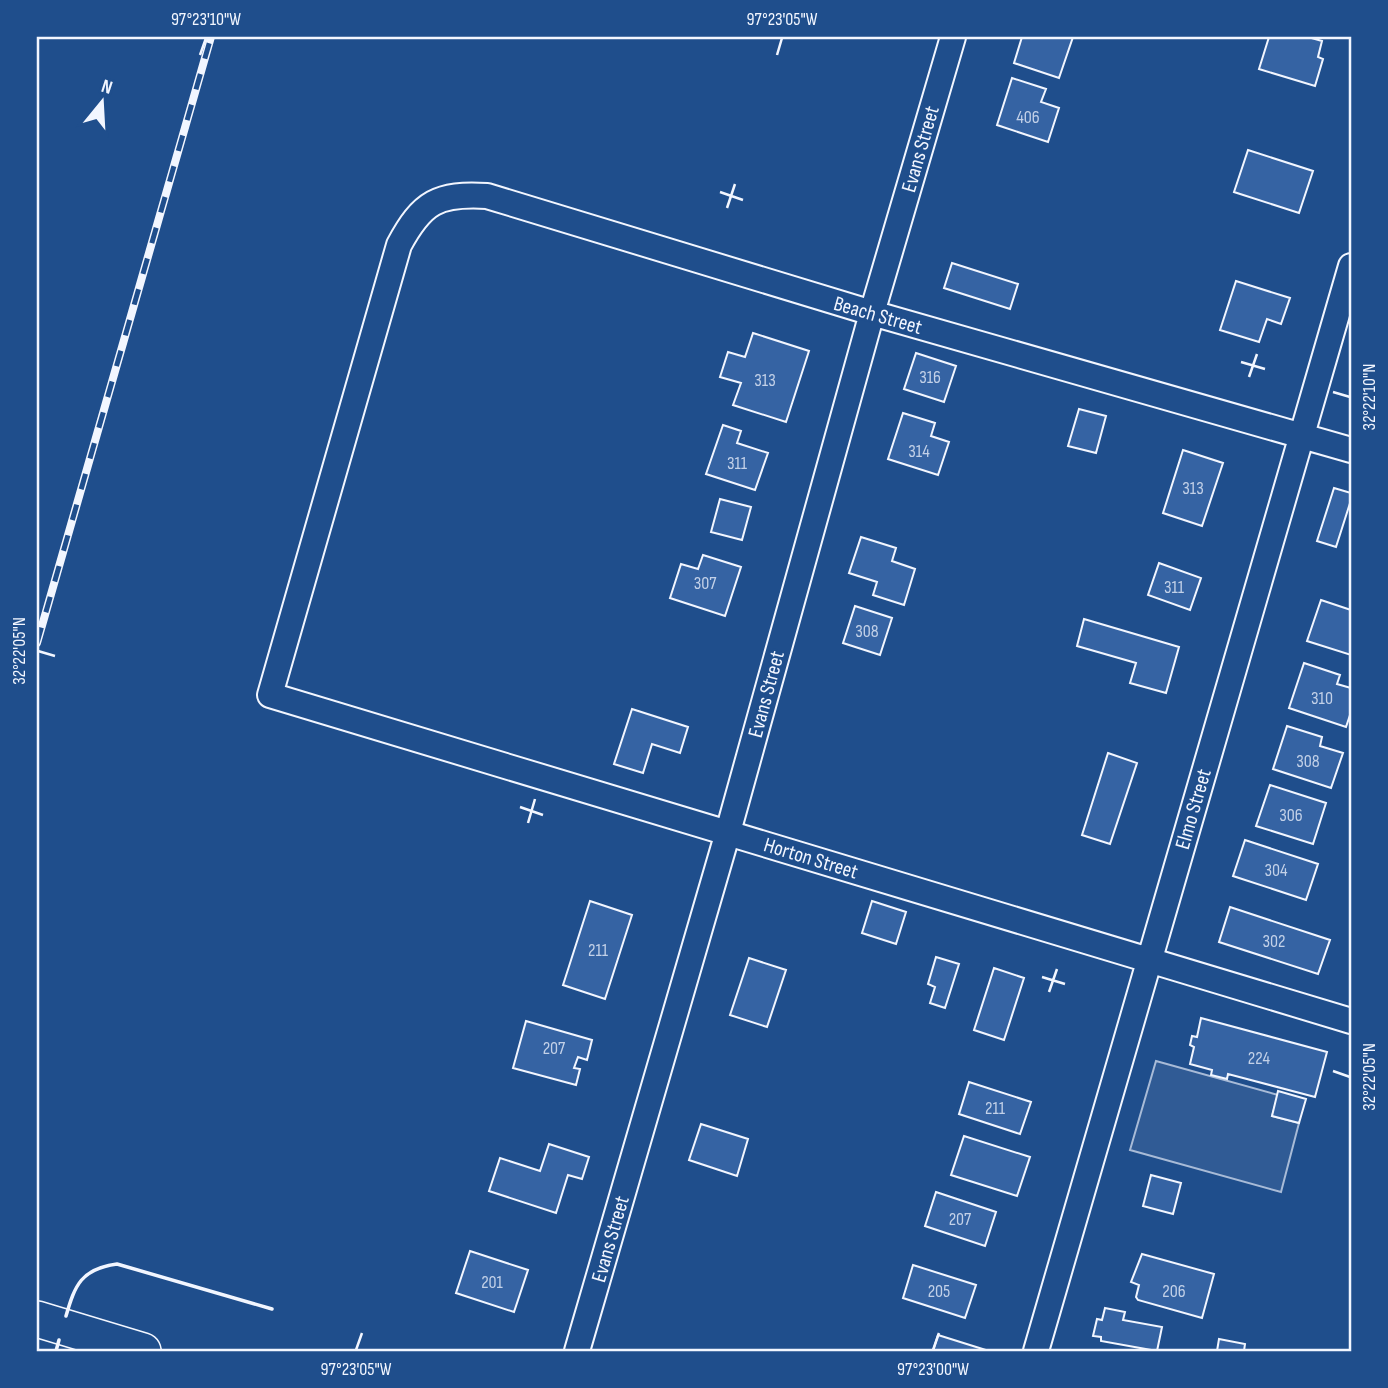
<svg xmlns="http://www.w3.org/2000/svg" width="1388" height="1388" font-family="'Sofia Sans Condensed',sans-serif">
  <rect width="100%" height="100%" fill="#1f4e8c"/>
  <path fill="#305b95" stroke="#a8bbd7" stroke-width="2" d="M1156,1061L1278,1095L1272,1116L1299,1123L1281,1192L1130,1150Z"/>
  <path fill="#3563a3" stroke="#f2f6ff" stroke-width="2" d="M1022,37H1073L1059,78L1014,63Z
    M1269,37H1308L1322,41L1318,57L1323,59L1315,86L1259,69Z
    M1012,78L1046,89L1041,102L1059,108L1048,142L997,125Z
    M1248,150L1313,171L1299,213L1234,192Z
    M952,263L1018,284L1010,309L944,288Z
    M1236,281L1290,298L1281,324L1267,319L1259,342L1220,330Z
    M753,333L809,351L786,422L733,405L741,383L720,377L728,352L745,357Z
    M916,353L956,366L944,402L904,389Z
    M1079,409L1106,416L1096,453L1068,446Z
    M903,413L935,423L931,436L949,442L938,475L888,459Z
    M723,425L741,431L737,443L768,453L755,490L706,474Z
    M1183,450L1223,463L1202,526L1163,513Z
    M1334,488L1351,493V500L1336,547L1317,541Z
    M720,499L751,507L742,540L711,532Z
    M861,537L896,548L892,561L915,569L904,605L873,595L877,582L849,573Z
    M703,555L741,567L725,616L670,598L681,564L698,569Z
    M1159,563L1201,578L1190,610L1148,595Z
    M1321,600L1351,610V655L1307,641Z
    M855,606L892,618L880,655L843,643Z
    M1084,619L1179,647L1166,693L1130,683L1136,663L1077,646Z
    M1304,663L1340,675L1337,684L1351,688V712L1346,727L1289,708Z
    M632,709L688,727L680,753L652,744L643,773L614,764Z
    M1287,726L1322,737L1320,746L1343,753L1331,788L1273,769Z
    M1108,753L1137,763L1110,844L1082,835Z
    M1270,785L1326,803L1313,844L1256,826Z
    M1245,840L1318,864L1306,900L1233,876Z
    M590,901L632,915L605,999L563,985Z
    M872,901L906,912L896,944L862,933Z
    M1230,907L1330,940L1318,974L1219,942Z
    M936,957L959,964L945,1008L930,1003L935,987L928,984Z
    M749,958L786,970L767,1027L730,1015Z
    M994,968L1024,978L1004,1040L974,1030Z
    M1201,1018L1327,1052L1315,1097L1228,1074L1227,1079L1211,1075L1212,1070L1190,1064L1194,1047L1190,1045L1192,1036L1197,1037Z
    M526,1021L592,1040L587,1060L578,1057L574,1068L580,1069L576,1085L513,1068Z
    M969,1082L1031,1102L1020,1134L959,1114Z
    M1278,1091L1306,1099L1299,1123L1272,1116Z
    M701,1124L748,1139L737,1176L689,1160Z
    M964,1136L1030,1157L1017,1196L951,1175Z
    M549,1144L589,1157L582,1179L568,1175L556,1213L489,1191L500,1158L540,1171Z
    M1151,1175L1181,1183L1173,1214L1143,1206Z
    M936,1192L996,1212L985,1246L925,1226Z
    M470,1251L528,1270L514,1312L456,1293Z
    M1142,1254L1214,1274L1202,1318L1138,1300L1136,1297L1139,1285L1131,1282Z
    M913,1265L976,1285L965,1318L903,1298Z
    M1105,1308L1125,1312L1123,1320L1162,1327L1157,1351L1101,1341V1337L1093,1336L1097,1319L1102,1320Z
    M938,1335L989,1351H933Z
    M1219,1339L1245,1344L1244,1351H1217Z"/>
  <g fill="none" stroke-linecap="round" stroke-linejoin="round">
    <defs>
      <path id="street" d="M1351,450L872,313L487,196C438,193 422,202 399,245L270,695L1351,1021
        M577,1351L728,832L872,313L953,37
        M1036,1351L1351,266"/>
      <path id="secondary" d="M37,1319L143,1351"/>
    </defs>
    <use href="#street" stroke="#f2f6ff" stroke-width="28"/>
    <use href="#secondary" stroke="#f2f6ff" stroke-width="38"/>
    <use href="#street" stroke="#1f4e8c" stroke-width="24"/>
    <use href="#secondary" stroke="#1f4e8c" stroke-width="35"/>
    <defs>
      <path id="rail" d="M37,643L211,37"/>
    </defs>
    <use href="#rail" stroke="#f2f6ff" stroke-width="8"/>
    <use href="#rail" stroke="#1f4e8c" stroke-width="5" stroke-dasharray="16" stroke-linecap="butt"/>
    <path stroke="#f2f6ff" stroke-width="3.5" d="M66,1316C75,1285 81,1269 117,1264L272,1309
      M56,1351L59,1340"/>
  </g>
  <path fill="none" stroke="#f2f6ff" stroke-width="2.5" d="M200,55L206,38M777,55L782,38M720,192L743,200M727,208L735,184M1241,362L1265,369M1249,377L1257,354M1333,392L1350,397M38,651L55,656M520,807L543,815M528,823L535,799M1042,977L1065,984M1049,992L1057,969M1333,1071L1350,1077M356,1350L362,1333M933,1350L939,1333"/>
  <g text-anchor="middle" stroke-width="5" stroke-linejoin="round" paint-order="stroke">
    <g font-size="18" fill="#c3d1e8">
      <text x="1028" y="123">406</text>
      <text x="930" y="383">316</text>
      <text x="765" y="386">313</text>
      <text x="919" y="457">314</text>
      <text x="737" y="469">311</text>
      <text x="1193" y="494">313</text>
      <text x="705" y="589">307</text>
      <text x="1174" y="593">311</text>
      <text x="867" y="637">308</text>
      <text x="1322" y="704">310</text>
      <text x="1308" y="767">308</text>
      <text x="1291" y="821">306</text>
      <text x="1276" y="876">304</text>
      <text x="1274" y="947">302</text>
      <text x="598" y="956">211</text>
      <text x="554" y="1054">207</text>
      <text x="1259" y="1064">224</text>
      <text x="995" y="1114">211</text>
      <text x="960" y="1225">207</text>
      <text x="492" y="1288">201</text>
      <text x="939" y="1297">205</text>
      <text x="1174" y="1297">206</text>
    </g>
    <g font-size="21" fill="#f2f6ff" stroke="#1f4e8c">
      <text transform="translate(920 149) rotate(-74)" y="7">Evans Street</text>
      <text transform="translate(878 315) rotate(16)" y="7">Beach Street</text>
      <text transform="translate(766 694) rotate(-75)" y="7">Evans Street</text>
      <text transform="translate(1193 809) rotate(-74)" y="7">Elmo Street</text>
      <text transform="translate(811 858) rotate(17)" y="7">Horton Street</text>
      <text transform="translate(610 1239) rotate(-74)" y="7">Evans Street</text>
    </g>
  </g>
  <rect width="1388" height="1388" fill="none" stroke="#1f4e8c" stroke-width="77"/>
  <g transform="translate(102 102) rotate(18)" stroke="#1f4e8c" stroke-width="5" paint-order="stroke">
  <path d="M0-5L12 26L0 18L-12 26Z" fill="#f2f6ff"/>
  <text y="-10" font-size="19" font-weight="bold" text-anchor="middle" fill="#f2f6ff">N</text>
  </g>
  <rect x="38" y="38" width="1312" height="1312" fill="none" stroke="#f2f6ff" stroke-width="2.5"/>
  <g font-size="18" text-anchor="middle" fill="#f2f6ff">
    <text x="206" y="25">97°23'10"W</text>
    <text x="782" y="25">97°23'05"W</text>
    <text transform="translate(1369 397) rotate(-90)" y="6">32°22'10"N</text>
    <text transform="translate(19 651) rotate(-90)" y="6">32°22'05"N</text>
    <text transform="translate(1369 1077) rotate(-90)" y="6">32°22'05"N</text>
    <text x="356" y="1375">97°23'05"W</text>
    <text x="933" y="1375">97°23'00"W</text>
  </g>
</svg>
